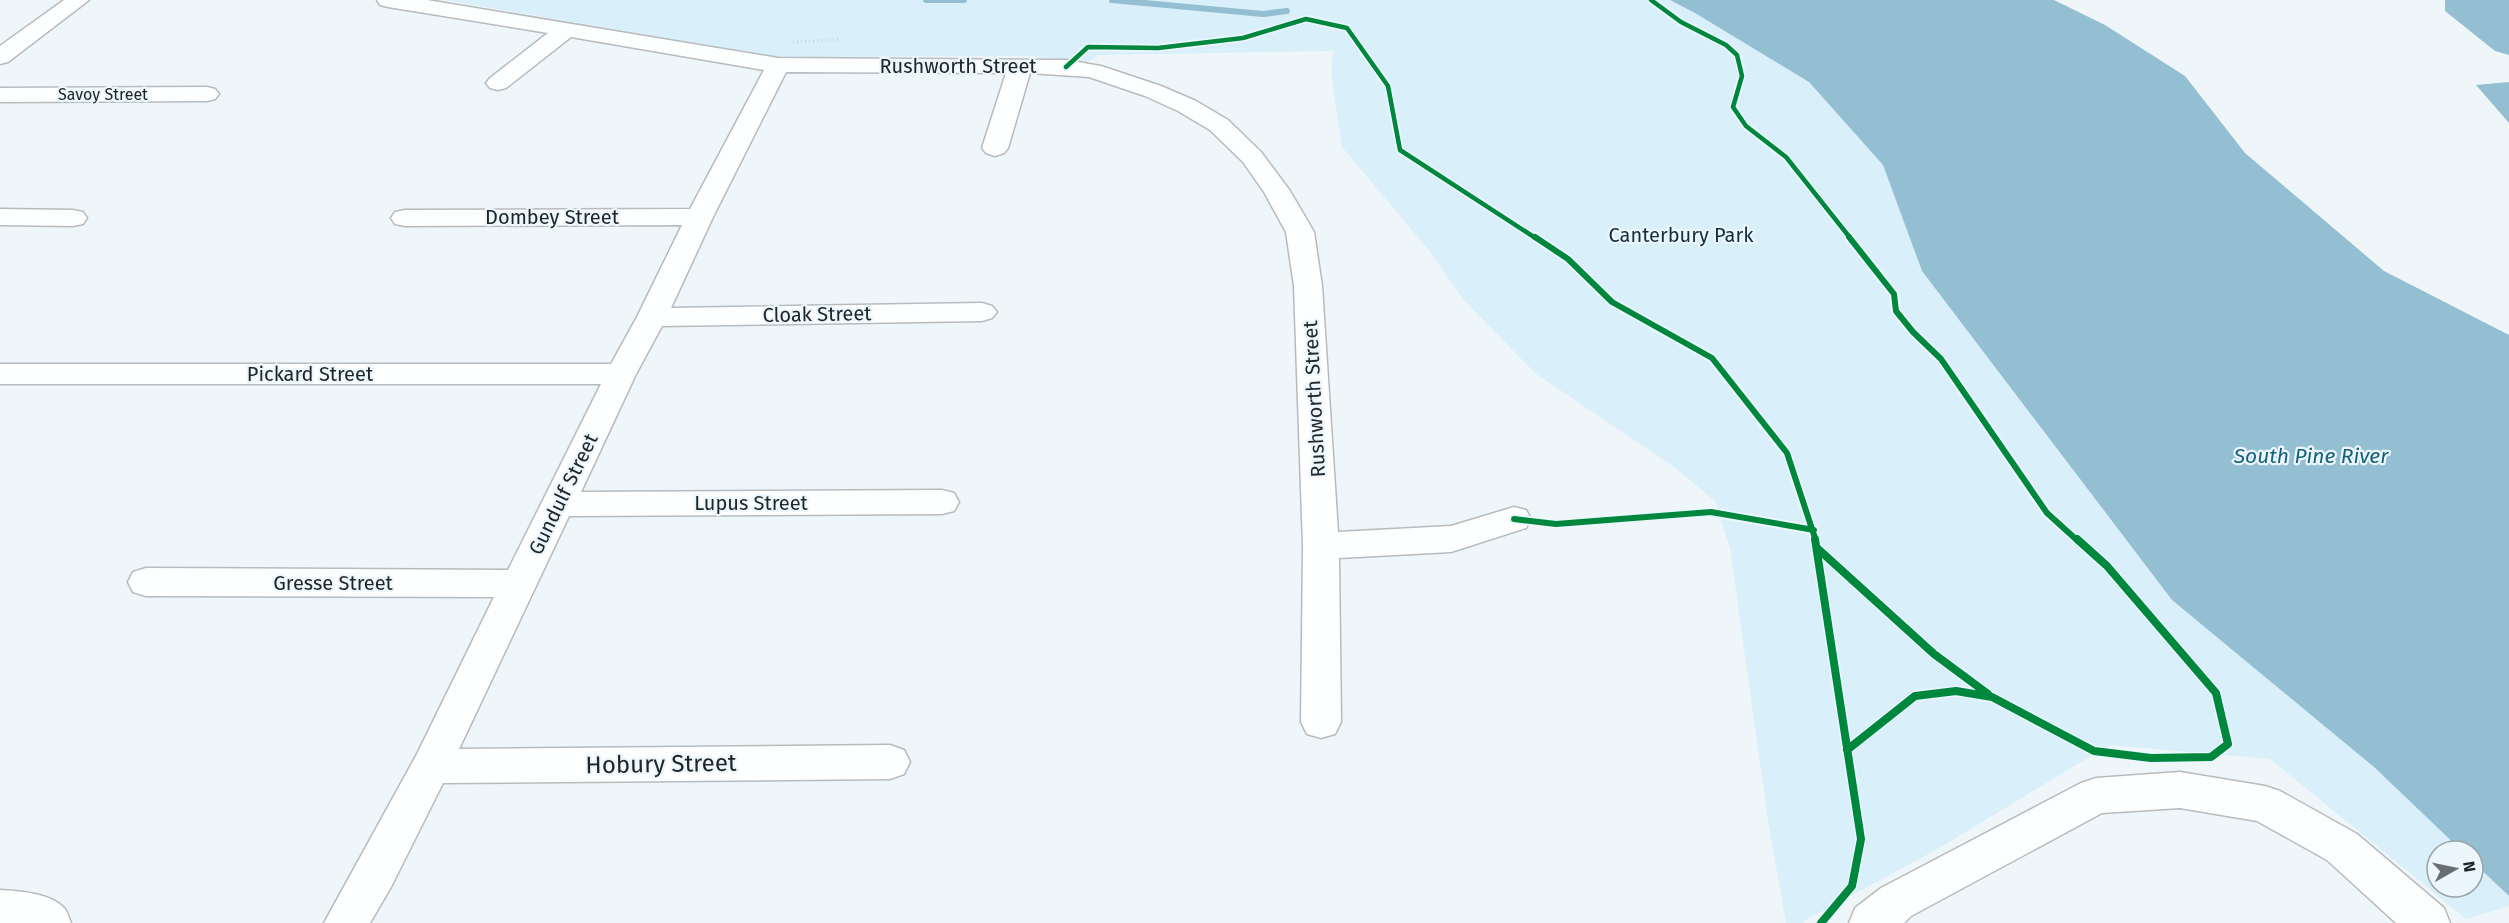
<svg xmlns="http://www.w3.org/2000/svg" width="2509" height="923" font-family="'Fira Sans',sans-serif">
  <rect width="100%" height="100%" fill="#eff6f9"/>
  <path fill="#d9effa" d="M445,0H1670L1695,13L1809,82L1883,165L1922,271L2172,600L2374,767L2462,851H2437V887H2473V862L2509,896V906L2466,919L2270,759L2109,745L1936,850L1804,921V923H1786L1768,821L1730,548L1715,501L1674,467L1536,374L1462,298L1431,253L1342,147L1331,74L1333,51L1099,55L1087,62L1028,56L778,57Z"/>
  <path fill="#94bfd2" d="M1670,0H2054L2105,25L2185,76L2245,153L2384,271L2509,335V896L2473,862V851H2462L2374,767L2172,600L1922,271L1883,165L1809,82L1695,13Z
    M2445,0H2509V55L2495,51L2445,11Z
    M2509,82V123L2476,85Z"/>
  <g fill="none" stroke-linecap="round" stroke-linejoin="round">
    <path stroke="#94bfd2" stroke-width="6" d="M926,0H964
      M1112,0L1263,14L1287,11"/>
    <defs>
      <path id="minor" d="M64,0H89L8,62L0,64V46Z
        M377,0H427L778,58L1066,60L1101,66L1161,86L1196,101L1228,120L1261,152L1290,191L1314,232L1322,286L1338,532L1451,526L1514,507L1526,510L1531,519L1526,528L1451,552L1339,558L1341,722L1335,734L1321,738L1307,734L1301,722L1303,546L1294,286L1286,232L1264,192L1243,162L1210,130L1178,111L1145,96L1089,77L1030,73L1008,148L1004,153L995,156L986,153L982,148L1006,73L786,72L713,217L671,308L982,303L992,306L997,312L992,318L982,321L662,326L636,374L581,492L942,490L954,493L959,502L954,511L942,514L569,516L459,749L890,745L904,750L910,762L904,774L890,779L443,783L391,887L370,923H324L417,754L494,597L146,596L133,592L128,582L133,572L146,568L508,570L601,384H0V364H611L637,317L682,225L405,226L395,224L391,218L395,212L405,210L690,209L764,70L571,37L506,88L498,90L490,88L486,83L490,78L548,33L388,7L380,5Z
        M207,87L215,89L219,94L215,99L207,101L0,102V88Z
        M0,209L73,210L83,212L87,218L83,224L73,226L0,225Z
        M2180,772L2265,786L2280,791L2357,834L2444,908L2450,923H2396L2327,860L2257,821L2180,808L2102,813L1911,916L1904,923H1849L1855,908L1881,888L2081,783L2096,778Z
        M0,890C19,891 52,893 65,909C68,913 69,919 71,923H0Z"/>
    </defs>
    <use href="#minor" stroke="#b6bbbe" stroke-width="3"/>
    <path stroke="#d3d5d6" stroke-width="3" stroke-dasharray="1 3" stroke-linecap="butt" d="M793,42L841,39"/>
    <use href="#minor" fill="#fdfefe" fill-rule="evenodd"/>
    <defs>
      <path id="cycleway-far2" d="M1651,0L1681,22L1726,45L1737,55L1742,76L1733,107L1746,126L1786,157L1851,239
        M1066,67L1088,47L1158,48L1243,38L1306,19L1347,28L1388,86L1400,150L1537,239"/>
      <path id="cycleway-far1" d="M1535,237L1568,259L1612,302L1712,358L1787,453L1816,541
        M1849,237L1894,294L1896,311L1913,332L1941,359L2047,513L2078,541
        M1514,519L1556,524L1711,512L1814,530"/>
      <path id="cycleway" d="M1815,539L1861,839L1852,886L1821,923
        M1817,548L1934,654L1988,694
        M1847,750L1915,696L1956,691L1992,697L2094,751L2151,758L2211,757L2228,744L2216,693L2107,566L2077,539"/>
    </defs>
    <use href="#cycleway-far2" stroke="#ebf7fd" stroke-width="8"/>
    <use href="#cycleway-far1" stroke="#ebf7fd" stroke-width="10"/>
    <use href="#cycleway" stroke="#ebf7fd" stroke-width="11"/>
    <use href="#cycleway-far2" stroke="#00873e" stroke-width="4.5"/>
    <use href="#cycleway-far1" stroke="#00873e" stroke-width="6"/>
    <use href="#cycleway" stroke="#00873e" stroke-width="8"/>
  </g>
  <g text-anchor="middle" stroke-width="4.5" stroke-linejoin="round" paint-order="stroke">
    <g font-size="16" fill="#212527" stroke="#ebf7fd">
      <text x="103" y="100">Savoy Street</text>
    </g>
    <g font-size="20" fill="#212527" stroke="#ebf7fd">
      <text x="958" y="73">Rushworth Street</text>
      <text x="552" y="224">Dombey Street</text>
      <text transform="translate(817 314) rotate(-1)" y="7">Cloak Street</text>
      <text x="310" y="381">Pickard Street</text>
      <text transform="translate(1314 399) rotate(-93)" y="7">Rushworth Street</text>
      <text transform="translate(563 494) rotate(-64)" y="7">Gundulf Street</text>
      <text x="751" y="510">Lupus Street</text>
      <text x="333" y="590">Gresse Street</text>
    </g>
    <g font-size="20" fill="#122e3a" stroke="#ebf7fd">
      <text x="1681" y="242">Canterbury Park</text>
    </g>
    <g font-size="21" font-style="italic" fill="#145f7a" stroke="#ebf7fd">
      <text x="2311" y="463">South Pine River</text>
    </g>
    <g font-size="24" fill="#212527" stroke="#ebf7fd">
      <text transform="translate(661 764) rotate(-1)" y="8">Hobury Street</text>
    </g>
  </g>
  <g transform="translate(2455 869) rotate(81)"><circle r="28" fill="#ebf7fd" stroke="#9aa3a7" stroke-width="1.5"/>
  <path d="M0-4.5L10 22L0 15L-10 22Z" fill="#696e70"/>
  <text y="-9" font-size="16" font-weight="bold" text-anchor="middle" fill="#212527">N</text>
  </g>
</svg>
